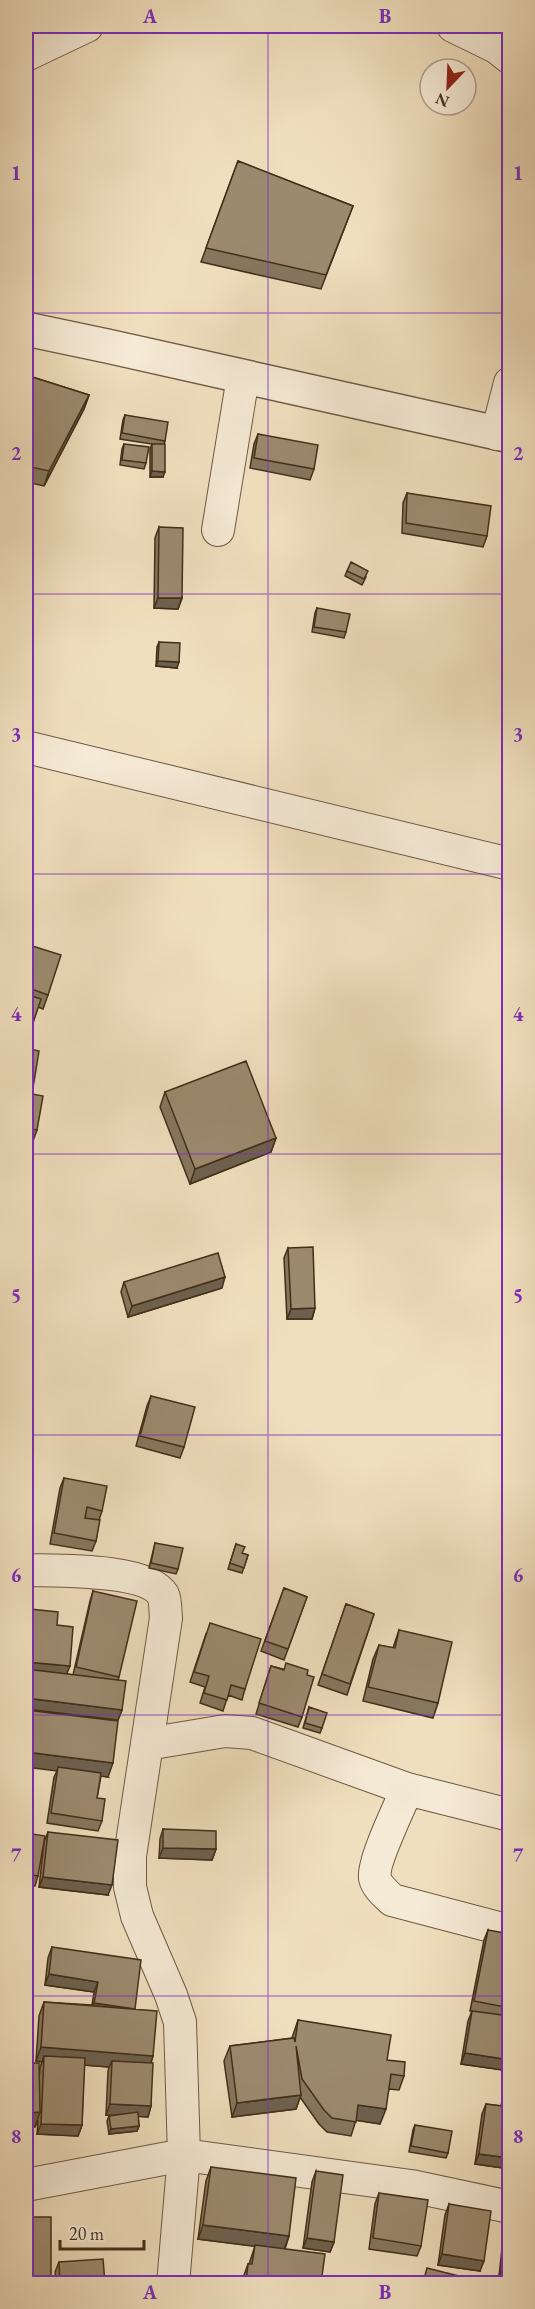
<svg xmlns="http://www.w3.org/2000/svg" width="535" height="2309" font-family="'EB Garamond',serif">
  <rect width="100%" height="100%" fill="#f0dfbe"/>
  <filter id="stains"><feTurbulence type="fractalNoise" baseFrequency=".00333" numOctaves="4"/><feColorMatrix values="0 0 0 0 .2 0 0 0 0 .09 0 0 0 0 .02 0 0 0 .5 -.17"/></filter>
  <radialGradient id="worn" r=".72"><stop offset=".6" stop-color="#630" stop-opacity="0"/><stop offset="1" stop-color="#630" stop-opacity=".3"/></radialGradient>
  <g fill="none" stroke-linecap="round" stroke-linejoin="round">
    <defs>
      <path id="minor" d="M453,26L496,47L510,58
        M26,55L87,26
        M497,434L510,383
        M218,530L243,377
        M26,747L510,864
        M26,1570C55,1571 147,1568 163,1595C166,1601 165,1612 166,1618L130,1856V1887L137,1916L171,1995L180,2022L184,2155L173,2284
        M147,1744L225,1731L252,1733L407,1789L510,1815
        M407,1789C400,1806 372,1863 375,1878C377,1887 386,1894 392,1900L510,1931
        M26,2185L184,2155L411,2186L510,2207"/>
      <path id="tertiary" d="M26,329L107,346L510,436"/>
    </defs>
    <use href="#minor" stroke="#6d5a42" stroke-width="34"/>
    <use href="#tertiary" stroke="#6d5a42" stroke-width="36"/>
    <use href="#minor" stroke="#f5ead5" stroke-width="32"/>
    <use href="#tertiary" stroke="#f5ead5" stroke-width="33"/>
  </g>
  <path fill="#86775f" stroke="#412e19" stroke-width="1.5" d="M238,161L353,206L321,289L201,262Z
    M26,375L89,395L84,409L44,486L26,482Z
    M125,415L165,441L164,444L163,477H150V449L152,444L120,439L123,420Z
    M258,434L314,469L310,480L250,468L254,444Z
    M124,444L146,463L144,469L120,465L122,449Z
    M407,493L487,536L483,547L402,533L403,503Z
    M159,527L182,598L178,609L154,608L155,538Z
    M347,571L366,577L362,585L345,576Z
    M317,608L346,632L344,638L312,632L315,613Z
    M159,642L177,668L156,666L157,647Z
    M26,944L48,995L43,1009L38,1007L27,1040H26Z
    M26,1048L37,1130L32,1144L26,1143Z
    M165,1092L276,1138L271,1152L190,1184L160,1107Z
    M288,1248L315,1308L312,1319H287L284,1258Z
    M124,1282L222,1288L128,1317L121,1292Z
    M151,1396L184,1447L180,1458L136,1446L147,1406Z
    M64,1478L102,1511L99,1520L96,1541L92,1551L50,1544L60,1488Z
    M155,1543L178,1569L176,1574L149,1568Z
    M236,1544L242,1553L248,1555L242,1573L228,1569Z
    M284,1588L307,1597L284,1660L261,1651Z
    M93,1591L119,1677L118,1680L122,1710L118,1720L26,1709V1622L30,1609L57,1625L67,1674L73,1675L90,1601Z
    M346,1604L374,1614L347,1695L318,1685Z
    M399,1630L438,1703L433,1718L363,1701L373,1659L379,1645L393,1648Z
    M206,1634L245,1689L242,1700L228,1695L223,1711L200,1703L205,1687L190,1682Z
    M271,1666L307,1675L302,1717L298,1727L256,1714Z
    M309,1707L322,1728L320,1733L303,1728Z
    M26,1710L108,1777L101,1776L97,1798L102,1821L98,1831L47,1823L54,1777L57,1771Z
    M163,1829L216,1849L212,1860L159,1858L160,1839Z
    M48,1832L108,1895L39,1887L44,1842Z
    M26,1833L38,1876L35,1886L26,1885Z
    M488,1930L510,2008L507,2016H510V2071L461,2064L468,2021L472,2011H470L484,1940Z
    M52,1947L135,2009L153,2056L151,2063V2106L148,2117L138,2116L139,2126L137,2131L109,2134L107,2121L109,2116L113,2115H106L108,2071L109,2067L84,2065L82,2125L78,2136L37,2134L38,2120L35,2127L40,2067L42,2062L36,2061L39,2016L44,2002L92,2005L94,1992L45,1985L48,1958Z
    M298,2020L387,2060L404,2076L399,2090L389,2089L380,2124L356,2120L351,2136L327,2132L319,2124L300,2097L296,2109L232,2117L224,2061L230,2046L292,2038Z
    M507,2080L510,2081V2169L475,2164L482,2114L486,2104L501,2106Z
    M415,2125L448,2153L446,2158L409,2152L413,2130Z
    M211,2167L289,2236L285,2249L321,2283H242L243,2278L248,2264H249L255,2246L198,2239L206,2181Z
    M316,2171L334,2242L330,2252L303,2248L312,2182Z
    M379,2193L421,2246L417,2256L369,2249L375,2204Z
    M449,2204L480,2271L438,2265L445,2215Z
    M506,2224L510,2225V2278L499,2276L504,2230Z
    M59,2262L105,2283H56L55,2272Z"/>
  <path fill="#6d614e" stroke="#412e19" stroke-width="1.5" d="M89,395L84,409L44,486L49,471Z
    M152,471L165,472L163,477H150Z
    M158,598H182L178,609L154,608Z
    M158,661L179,662L177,668L156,666Z
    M276,1138L271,1152L190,1184L195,1169Z
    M225,1277L222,1288L128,1317L132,1306Z
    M315,1308L312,1319H287L291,1309Z
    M26,1662L70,1666L66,1676L26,1673Z
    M26,1698L122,1710L118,1720L26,1709Z
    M26,1752L113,1763L108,1777L58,1771V1767L57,1771L26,1767Z
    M163,1848L216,1849L212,1860L159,1858Z
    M43,1877L112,1885L108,1895L39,1887Z
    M49,1974L98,1982L94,1992L45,1985Z
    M94,2003L135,2009L91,2014Z
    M41,2047L153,2056L148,2070L112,2061L109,2067L44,2062V2056L42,2062L36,2061Z
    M465,2053L510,2060V2071L461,2064Z
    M301,2095L296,2109L232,2117L237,2103Z
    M110,2104L151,2106L148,2117L106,2115Z
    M358,2105L386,2109L380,2124L353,2120Z
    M40,2112L35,2127H26V2113Z
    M41,2124L82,2125L78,2136L37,2134Z
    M139,2126L137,2131L109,2134L111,2129Z
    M479,2154L510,2158V2169L475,2164Z
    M203,2225L289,2236L284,2250L198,2239Z
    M307,2238L334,2242L330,2252L303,2248Z
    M442,2254L484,2261L480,2271L438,2265Z
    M501,2271L510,2272V2278L499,2276Z"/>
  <path fill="#9c8a6f" stroke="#412e19" stroke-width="1.5" d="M238,161L353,206L326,275L206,248Z
    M26,375L89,395L49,471L26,466Z
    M125,415L168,422L165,441L122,433Z
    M258,434L318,445L314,469L254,458Z
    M124,444L149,447L146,463L122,460Z
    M152,444H165V472L152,471Z
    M407,493L491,506L487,536L406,523Z
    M159,527L183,528L182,598H158Z
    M351,562L368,571L364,579L347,571Z
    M317,608L350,614L346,632L314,627Z
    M159,642L180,643L179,662L158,661Z
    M26,944L61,955L48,995L26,987Z
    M26,994L41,999L32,1026L26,1024Z
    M26,1048L39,1051L32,1094L43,1096L37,1130L26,1128Z
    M246,1061L276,1138L195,1169L165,1092Z
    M313,1247L315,1308L291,1309L288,1248Z
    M218,1253L225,1277L132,1306L124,1282Z
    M151,1396L195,1407L184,1447L140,1436Z
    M64,1478L107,1486L102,1511L87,1507L85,1518L100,1520L96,1541L54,1533Z
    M155,1543L183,1548L178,1569L151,1563Z
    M236,1544L245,1547L242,1553L248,1555L244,1568L230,1563Z
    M284,1588L307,1597L288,1649L265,1641Z
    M93,1591L137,1601L119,1677L76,1667Z
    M346,1604L374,1614L350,1684L322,1674Z
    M30,1609L58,1612L57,1625L73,1627L70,1666L26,1662Z
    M210,1623L261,1639L245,1689L231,1685L227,1700L204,1693L209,1676L194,1672Z
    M399,1630L452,1642L438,1703L368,1687L379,1645L395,1648Z
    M286,1663L308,1670L307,1675L314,1677L302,1717L259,1703L271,1666L284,1670Z
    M26,1669L126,1681L122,1710L26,1698Z
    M309,1707L327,1713L322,1728L305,1723Z
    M26,1710L118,1721L113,1763L26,1752Z
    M58,1767L101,1773L97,1798L105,1799L102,1821L51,1813Z
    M163,1829L216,1831V1849L163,1848Z
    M48,1832L118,1840L112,1885L43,1877Z
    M26,1833L45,1836L38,1876L26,1874Z
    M488,1930L510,1934V2008L474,2001Z
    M52,1947L141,1960L135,2009L94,2003L98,1982L49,1974Z
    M44,2002L157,2011L153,2056L41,2047Z
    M472,2011L510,2016V2060L465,2053Z
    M298,2020L391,2035L387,2060L405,2062L404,2076L391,2074L386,2109L358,2105L356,2122L332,2118L324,2110L302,2079L296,2046L301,2095L237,2103L230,2046L294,2038L295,2042Z
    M44,2056L85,2058L82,2125L41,2124Z
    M112,2061L153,2063L151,2106L110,2104Z
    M26,2063H39L40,2112L26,2113Z
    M507,2080L510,2081V2102L502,2101Z
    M486,2104L510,2107V2158L479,2154Z
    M138,2112L139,2126L111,2129L109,2116Z
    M415,2125L452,2131L448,2153L411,2146Z
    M211,2167L296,2178L289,2236L203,2225Z
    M316,2171L343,2175L334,2242L307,2238Z
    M379,2193L428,2200L421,2246L373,2238Z
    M449,2204L491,2211L484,2261L442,2254Z
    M26,2217H51V2283H26Z
    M506,2224L510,2225V2272L501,2271Z
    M255,2245L325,2254L321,2283H246L248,2264H252Z
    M103,2259L105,2283H60L59,2262Z
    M427,2268L463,2277L461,2283H423Z
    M369,2280L404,2283H368Z"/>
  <path fill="none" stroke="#7b2cbf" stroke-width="1.5" stroke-opacity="0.55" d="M268,26V2284M26,313H510M26,594H510M26,874H510M26,1154H510M26,1435H510M26,1715H510M26,1996H510"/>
  <rect width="535" height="2309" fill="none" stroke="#f0dfbe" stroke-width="66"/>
  <g transform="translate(448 87) rotate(203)"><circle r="28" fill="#f5ead5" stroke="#ad9f8a" stroke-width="1.5"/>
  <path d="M0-4.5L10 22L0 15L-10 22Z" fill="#8f2418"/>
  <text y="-9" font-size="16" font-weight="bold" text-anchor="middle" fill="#412e19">N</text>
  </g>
  <path d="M60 2240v9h84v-9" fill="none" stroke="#412e19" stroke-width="3"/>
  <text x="69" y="2240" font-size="18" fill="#412e19" stroke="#f5ead5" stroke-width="4.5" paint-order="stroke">20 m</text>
  <rect x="33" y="33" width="469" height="2243" fill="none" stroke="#7b2cbf" stroke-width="2"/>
  <g font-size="20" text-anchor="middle" font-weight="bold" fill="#7b2cbf">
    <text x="150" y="23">A</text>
    <text x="385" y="23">B</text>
    <text x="16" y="180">1</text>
    <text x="518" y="180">1</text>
    <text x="16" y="460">2</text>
    <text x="518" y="460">2</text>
    <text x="16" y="741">3</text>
    <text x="518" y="741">3</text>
    <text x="16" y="1021">4</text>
    <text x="518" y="1021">4</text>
    <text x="16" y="1302">5</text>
    <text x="518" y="1302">5</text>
    <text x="16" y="1582">6</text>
    <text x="518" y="1582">6</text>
    <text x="16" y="1862">7</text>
    <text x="518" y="1862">7</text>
    <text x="16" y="2143">8</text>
    <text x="518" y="2143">8</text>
    <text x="150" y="2299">A</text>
    <text x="385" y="2299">B</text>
  </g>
  <rect width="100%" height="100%" filter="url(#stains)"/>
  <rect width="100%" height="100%" fill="url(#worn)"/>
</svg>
